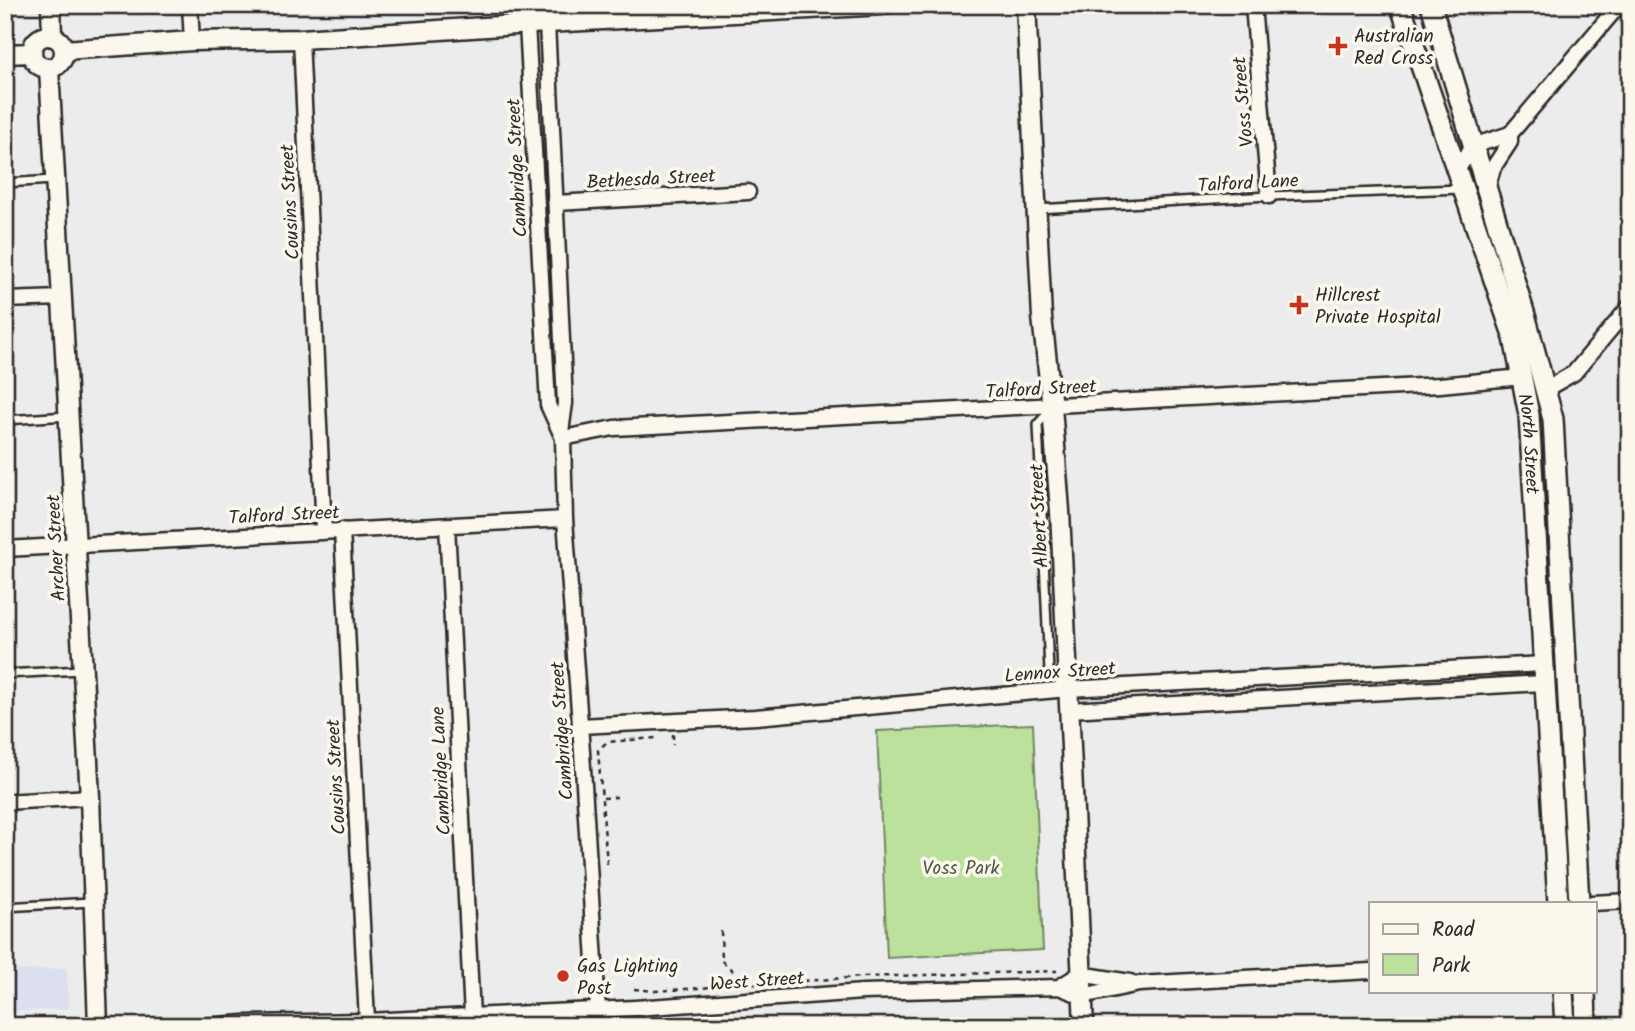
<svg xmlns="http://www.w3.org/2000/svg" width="1635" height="1031" font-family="Kalam,sans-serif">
  <rect width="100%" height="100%" fill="#edeced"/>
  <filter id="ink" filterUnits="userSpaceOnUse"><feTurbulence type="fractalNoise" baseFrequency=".0143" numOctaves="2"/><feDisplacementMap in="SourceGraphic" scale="14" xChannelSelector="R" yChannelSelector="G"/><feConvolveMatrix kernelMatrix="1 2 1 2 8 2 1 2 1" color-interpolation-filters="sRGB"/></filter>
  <g filter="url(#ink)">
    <path fill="#dcdfef" d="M67,968L69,1009L5,1012V971Z"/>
    <path fill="#bbe19c" stroke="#738664" stroke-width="2" d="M1033,724L1043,950L887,958L877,731Z"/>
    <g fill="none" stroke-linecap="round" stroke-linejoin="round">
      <defs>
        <path id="service" d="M5,183L53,180
          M1037,209L1269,196L1462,189
          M1049,411L1038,424L1049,672L1065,686
          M5,420L68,416
          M5,674L82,670
          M5,907L91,902"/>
        <path id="minor" d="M190,5L192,41
          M533,5L534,24
          M1253,5L1269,196
          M547,23L565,403L561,432
          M527,24L548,405L563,438L565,519L582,752L599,1026
          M301,39L324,531
          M1457,170L1473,146L1510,134
          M1487,189L1493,168L1510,142V134L1619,5
          M556,203L748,192
          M5,300L62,298
          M1546,389L1574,373L1630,306
          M563,438L614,428L1440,385L1522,377
          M447,525L472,1016
          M342,530L367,1021
          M5,549L565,519
          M1069,710L1544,683
          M580,726L756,717L1068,689L1543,664
          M5,802L90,797
          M1592,903L1630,901
          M1059,987L1080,974L1130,982
          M206,1026L243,1023L367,1021L635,1008L863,992L1059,987L1082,996L1139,984L1371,971"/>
        <path id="tertiary" d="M51,5L52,37
          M1026,5L1042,317L1052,407L1060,511L1084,1026
          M32 52a16 16 0 1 1 32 0a16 16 0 1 1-32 0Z
          M64,50L192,41L301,39L547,23L884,5
          M5,54L31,53
          M49,69L90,797L98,1026"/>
        <g id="secondary">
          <path id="s1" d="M1398,5L1402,10L1514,338L1529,415L1558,903"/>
          <path d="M1431,5L1527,322L1553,419L1579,903"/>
          <path d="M1563,991L1565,1026"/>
          <path d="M1585,991L1586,1026"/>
        </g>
      </defs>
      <use href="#service" stroke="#2b2b2b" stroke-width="12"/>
      <use href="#minor" stroke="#2b2b2b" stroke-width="19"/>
      <use href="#tertiary" stroke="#2b2b2b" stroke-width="23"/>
      <use href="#secondary" stroke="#2b2b2b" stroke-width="24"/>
      <path stroke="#2b2b2b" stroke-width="2.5" stroke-dasharray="5 5" stroke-linecap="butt" d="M1450,5L1453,16
        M1326,6H1373L1383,10
        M673,734V745
        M603,798L617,797
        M607,864L598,750L607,742L656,738
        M721,931L722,961L746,983
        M634,989L655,991L862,977L1057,971"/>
      <use href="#service" stroke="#fbf7ec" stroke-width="7"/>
      <use href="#minor" stroke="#fbf7ec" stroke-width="14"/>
      <use href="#tertiary" stroke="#fbf7ec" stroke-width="18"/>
      <use href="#secondary" stroke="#fbf7ec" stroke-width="19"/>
    </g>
  </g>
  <g fill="#c8321e" stroke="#fbf7ec" stroke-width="2.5">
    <path d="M1334.5 35.5h7v7h7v7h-7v7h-7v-7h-7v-7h7z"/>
    <path d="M1295.5 294.5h7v7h7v7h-7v7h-7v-7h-7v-7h7z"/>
    <circle cx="563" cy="976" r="7"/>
  </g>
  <g text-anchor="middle" stroke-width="7" stroke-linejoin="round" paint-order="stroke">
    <g font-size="19" fill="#2b2b2b" stroke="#fbf7ec" text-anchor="start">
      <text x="1354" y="42">Australian<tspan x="1354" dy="22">Red Cross</tspan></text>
      <text x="1315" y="301">Hillcrest<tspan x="1315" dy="22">Private Hospital</tspan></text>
      <text x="577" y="972">Gas Lighting<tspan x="577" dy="22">Post</tspan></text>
    </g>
    <g font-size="19" fill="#2b2b2b" stroke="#fbf7ec">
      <text transform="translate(1242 102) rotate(-95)" y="7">Voss Street</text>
      <text transform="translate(516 168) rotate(-93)" y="7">Cambridge Street</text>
      <text transform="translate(651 178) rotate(-3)" y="7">Bethesda Street</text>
      <text transform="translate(1248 182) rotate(-3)" y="7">Talford Lane</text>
      <text transform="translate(289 202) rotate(-93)" y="7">Cousins Street</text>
      <text transform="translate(1041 388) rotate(-3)" y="7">Talford Street</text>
      <text dy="7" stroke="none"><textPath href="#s1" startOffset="460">North Street</textPath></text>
      <text transform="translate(284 514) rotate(-3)" y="7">Talford Street</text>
      <text transform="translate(1038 516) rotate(-93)" y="7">Albert Street</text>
      <text transform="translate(55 548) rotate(-93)" y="7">Archer Street</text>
      <text transform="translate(1060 671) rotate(-4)" y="7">Lennox Street</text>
      <text transform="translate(561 731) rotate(-94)" y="7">Cambridge Street</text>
      <text transform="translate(440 771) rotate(-93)" y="7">Cambridge Lane</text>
      <text transform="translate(335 777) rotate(-93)" y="7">Cousins Street</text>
      <text transform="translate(757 980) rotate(-4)" y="7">West Street</text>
    </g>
    <g font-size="19" fill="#4f5847" stroke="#fbf7ec">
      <text x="961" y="874">Voss Park</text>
    </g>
  </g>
  <rect width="1635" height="1031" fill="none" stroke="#fbf7ec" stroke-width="28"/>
  <rect x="14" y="14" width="1607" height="1003" fill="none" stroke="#2b2b2b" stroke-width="2.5" filter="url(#ink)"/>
  <rect x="1369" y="902" width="228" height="91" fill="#fbf7ec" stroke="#a8a59f" stroke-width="2"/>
  <rect x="1383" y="924" width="35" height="10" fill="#fbf7ec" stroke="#a8a59f" stroke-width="2"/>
  <text x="1432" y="936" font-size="21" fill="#2b2b2b">Road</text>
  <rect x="1383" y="954" width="35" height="21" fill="#bbe19c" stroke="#a8a59f" stroke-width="2"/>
  <text x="1432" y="972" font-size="21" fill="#2b2b2b">Park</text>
</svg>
